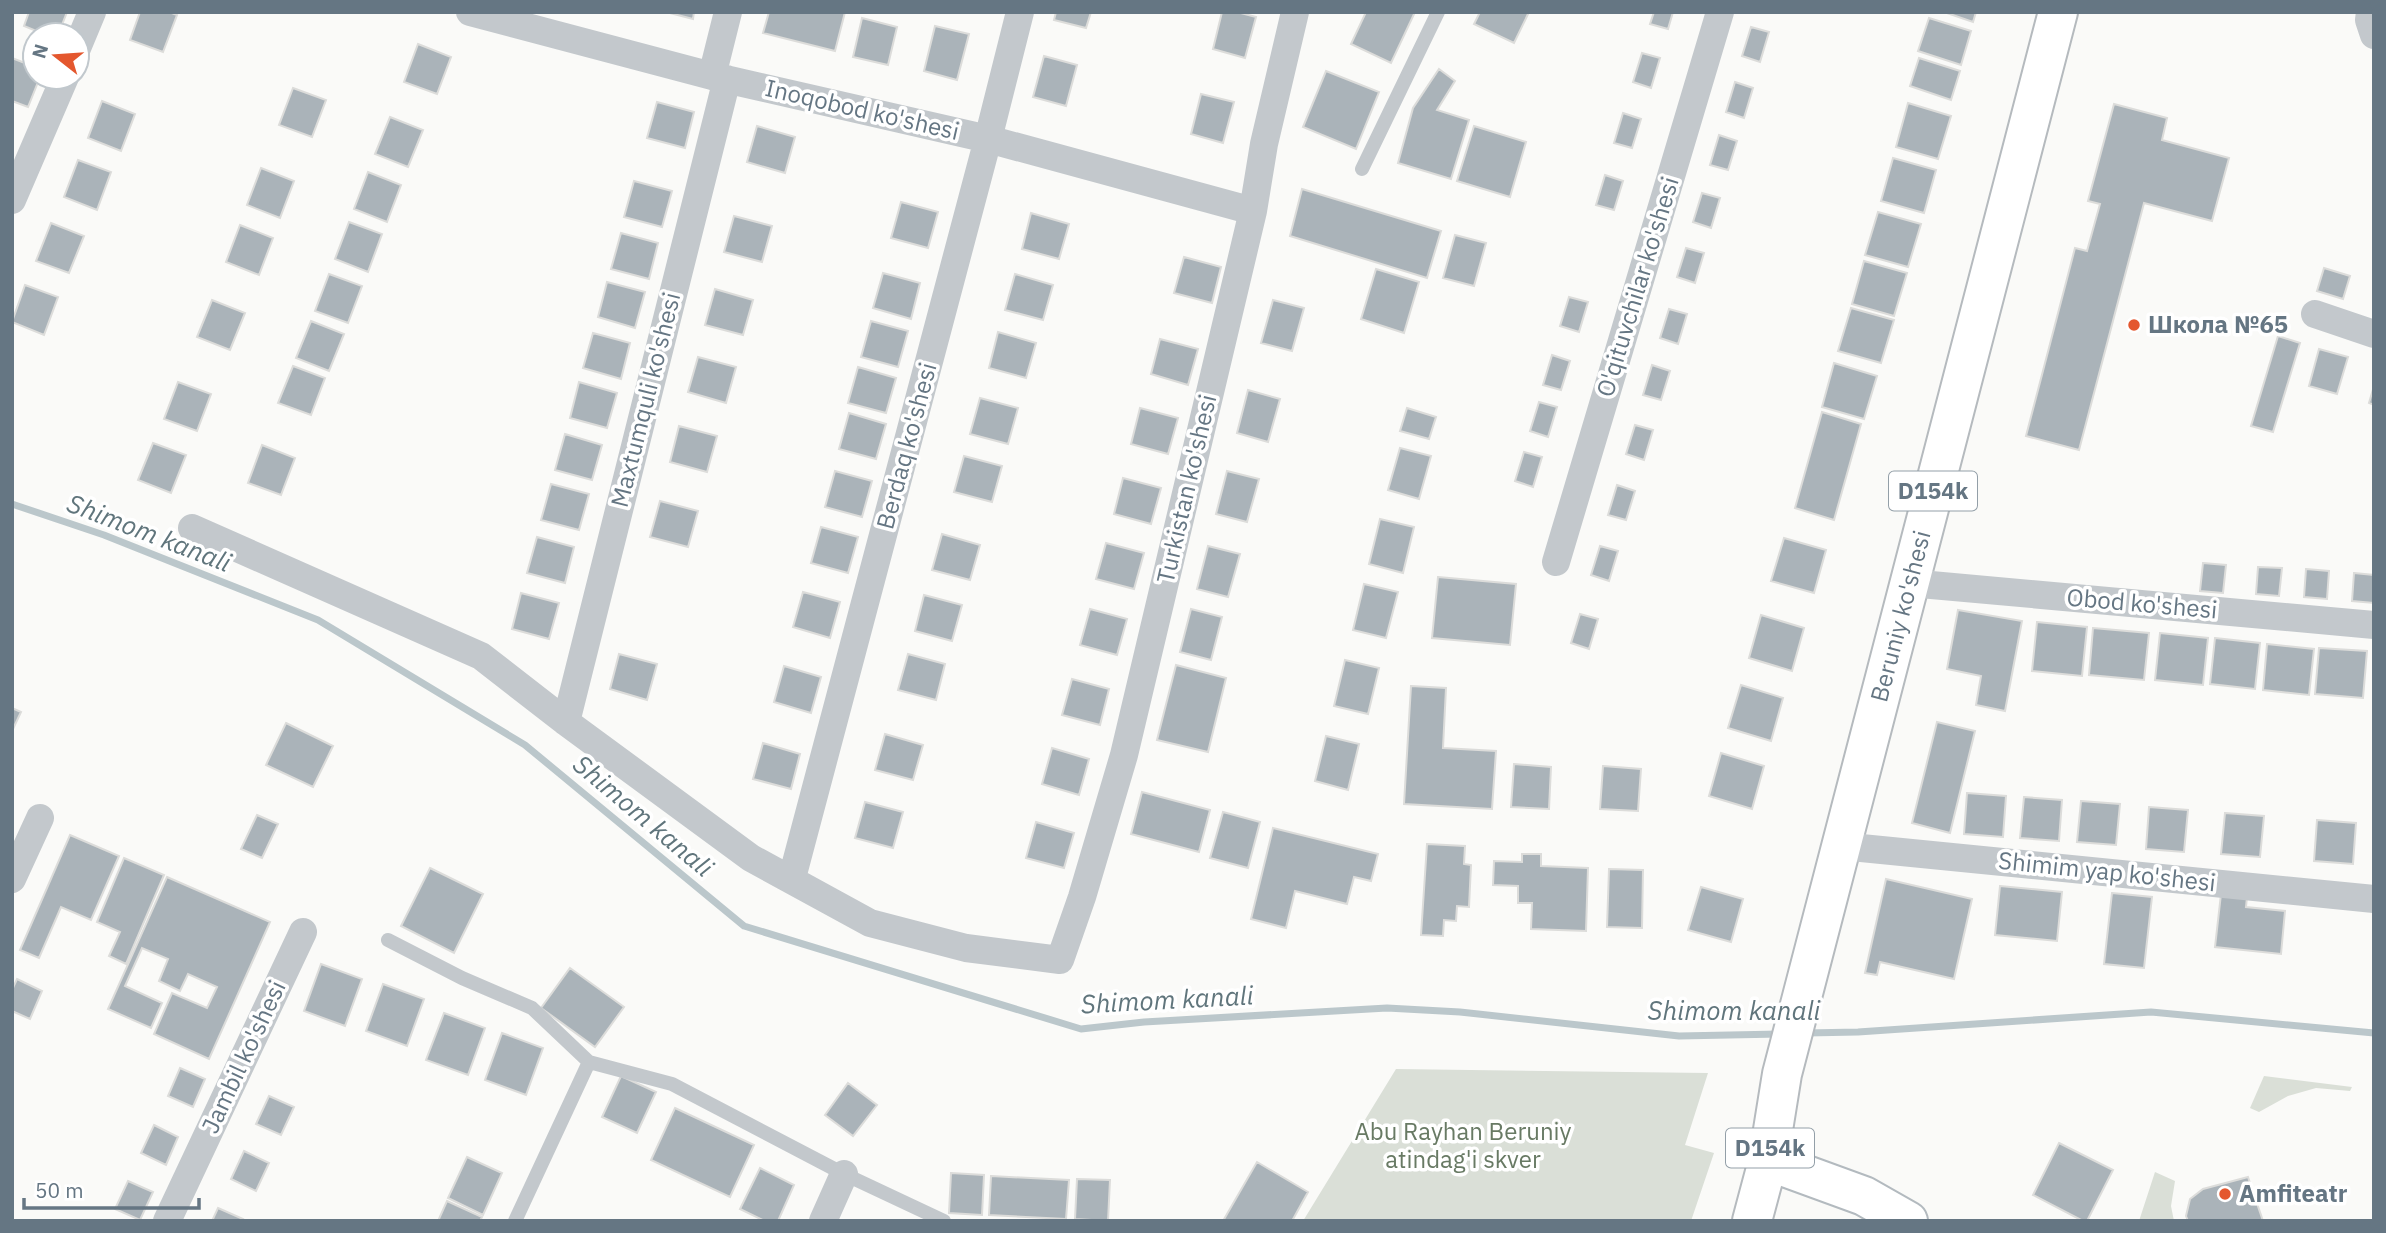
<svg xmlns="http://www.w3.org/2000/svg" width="2386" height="1233" font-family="'IBM Plex Sans',sans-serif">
  <rect width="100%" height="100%" fill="#fafaf8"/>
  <path fill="#dadfd7" d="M1396,1069L1708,1073L1685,1145L1714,1153L1691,1221H1303Z
    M2264,1076L2352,1087L2350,1091L2316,1088L2288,1096L2259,1112L2250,1108Z
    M2155,1172L2175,1181L2171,1206L2174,1221H2139Z"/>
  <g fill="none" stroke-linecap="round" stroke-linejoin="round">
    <path stroke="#bbc7cb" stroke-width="7" d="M12,504L104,535L318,620L525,745L744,926L1081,1029L1144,1022L1387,1008L1460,1012L1679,1036L1780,1034
      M1806,1033L1858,1032L2151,1012L2374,1033"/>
  </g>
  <path fill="#aab3b9" stroke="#dcdcda" stroke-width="2" d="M29,12H67L58,35H46L24,26Z
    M140,12H169L177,15L163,52L130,40Z
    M666,12H694L693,19Z
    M769,12H845L835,51L763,33Z
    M1056,12H1091L1086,28L1054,20Z
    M1222,12H1237L1256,17L1245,58L1213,49Z
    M1366,12H1415L1391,63L1351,44Z
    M1480,12H1529L1514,43L1474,24Z
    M1654,12H1673L1668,29L1650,24Z
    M1944,12H1976L1973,22Z
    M862,18L897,27L888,65L853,57Z
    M1929,18L1971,31L1961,65L1918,51Z
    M935,26L969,34L957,80L924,71Z
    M1751,27L1769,32L1760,62L1742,56Z
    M418,44L451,57L437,94L404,82Z
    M1642,53L1660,58L1651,88L1633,82Z
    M1044,56L1077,65L1066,106L1033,97Z
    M12,58L35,67V77H40L28,107L12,101Z
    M1919,58L1960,71L1951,100L1910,86Z
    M1439,69L1455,81L1437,110L1469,120L1451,179L1398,163L1413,108Z
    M1326,71L1379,92L1356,149L1303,127Z
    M1735,82L1753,88L1744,118L1726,112Z
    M293,88L326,100L312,137L279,125Z
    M1201,94L1234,102L1223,143L1191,134Z
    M102,101L135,114L121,151L88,138Z
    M657,102L694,112L685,148L647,138Z
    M1908,103L1951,116L1938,159L1896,147Z
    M2114,104L2167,118L2162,140L2229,158L2212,221L2144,203L2079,450L2026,436L2075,248L2087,251L2100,204L2088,201Z
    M1623,113L1641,119L1632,148L1614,143Z
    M390,117L423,130L408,167L375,154Z
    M757,126L795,137L785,173L747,162Z
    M1474,126L1526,142L1510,197L1457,181Z
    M1719,135L1737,141L1728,170L1710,165Z
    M1893,158L1936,170L1924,213L1881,201Z
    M78,160L111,172L97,210L64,197Z
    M261,168L294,181L280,218L247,205Z
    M368,172L401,185L387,222L354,209Z
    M1605,175L1623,181L1614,210L1596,205Z
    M634,181L672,191L662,227L624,217Z
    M1302,189L1441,231L1427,278L1290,236Z
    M1702,193L1720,198L1711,228L1693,222Z
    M901,202L938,212L928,248L891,238Z
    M1878,212L1921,224L1908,267L1865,255Z
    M1031,213L1069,224L1059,259L1022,249Z
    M734,216L772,226L762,262L724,252Z
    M349,222L382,234L368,272L335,259Z
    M51,223L84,236L69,273L36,261Z
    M240,225L273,238L259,275L226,262Z
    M621,233L658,243L649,279L611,269Z
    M1455,235L1486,243L1474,286L1443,278Z
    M1686,248L1704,253L1695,283L1677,277Z
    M1184,257L1221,267L1212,303L1174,293Z
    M1864,261L1907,273L1894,316L1852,304Z
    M2324,268L2350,276L2343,299L2317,291Z
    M1376,269L1419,282L1404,333L1361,319Z
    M883,273L920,283L911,319L873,308Z
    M329,274L362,286L348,323L315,311Z
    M1015,274L1053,285L1043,320L1005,310Z
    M607,282L645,292L635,328L598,317Z
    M25,285L58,297L44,335L12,322Z
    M715,289L753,300L743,335L705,325Z
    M1569,297L1588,302L1579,332L1560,326Z
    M212,300L245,313L230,350L197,337Z
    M1273,300L1304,308L1292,351L1261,343Z
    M1851,308L1894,320L1881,363L1838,351Z
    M1669,309L1687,314L1678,344L1660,338Z
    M311,321L344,334L329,371L296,358Z
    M871,321L908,331L898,367L861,357Z
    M998,332L1036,343L1026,378L989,368Z
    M593,333L630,343L621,379L583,368Z
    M2278,336L2300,343L2273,432L2251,426Z
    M1160,339L1198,349L1188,385L1151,374Z
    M2319,349L2348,357L2337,394L2309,386Z
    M1552,355L1570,361L1561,390L1543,385Z
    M698,357L736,367L726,403L688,392Z
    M1834,363L1877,376L1864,419L1822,407Z
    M1652,365L1670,371L1661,400L1643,395Z
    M293,366L325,378L311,415L278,403Z
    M858,367L896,378L886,413L848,403Z
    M178,382L211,394L197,431L164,419Z
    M579,382L617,393L607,428L570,418Z
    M2374,386V405L2369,403Z
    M1248,390L1280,399L1268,442L1237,433Z
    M980,398L1018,408L1008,444L970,434Z
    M1539,402L1557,407L1548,437L1530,431Z
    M1140,408L1178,418L1168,454L1131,444Z
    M1407,408L1436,417L1429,439L1400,431Z
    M1822,412L1861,424L1834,520L1795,508Z
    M849,413L886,424L876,459L839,449Z
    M1635,425L1653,430L1644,460L1626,454Z
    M679,426L717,436L707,472L670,462Z
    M565,434L602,445L592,480L555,470Z
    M153,443L186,455L171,493L138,480Z
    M262,445L295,458L281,495L248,483Z
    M1400,448L1431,456L1419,499L1388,490Z
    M1524,452L1542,457L1533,487L1515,481Z
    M964,456L1002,466L992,502L954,492Z
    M835,471L872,481L862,517L825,507Z
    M1227,471L1259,479L1247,522L1216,514Z
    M1123,478L1161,488L1151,524L1114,514Z
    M551,484L589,494L579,530L541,520Z
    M1617,485L1635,491L1626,520L1608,515Z
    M660,501L698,511L688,547L650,537Z
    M1380,519L1414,527L1403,573L1369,564Z
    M821,527L858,537L848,573L811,563Z
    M942,534L980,545L970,580L932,570Z
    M537,537L574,547L565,583L527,573Z
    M1784,538L1826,550L1814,593L1771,581Z
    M1106,543L1144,553L1134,589L1096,579Z
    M1208,546L1240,554L1228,597L1197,589Z
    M1600,546L1618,551L1609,581L1591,575Z
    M2203,563L2226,565L2223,593L2200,591Z
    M2258,567L2282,568L2279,596L2256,594Z
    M2306,569L2329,571L2327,599L2304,597Z
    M2354,573L2374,575V603L2352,601Z
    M1438,577L1516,584L1510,645L1432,638Z
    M1364,584L1398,592L1386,638L1353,630Z
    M803,592L840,602L830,638L793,627Z
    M521,593L559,603L549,639L512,629Z
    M924,595L962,605L952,641L915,631Z
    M1090,609L1127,619L1117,655L1080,645Z
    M1191,609L1222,617L1211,660L1180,652Z
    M1958,610L2022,621L2005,711L1976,705L1981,676L1947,669Z
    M1580,614L1598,619L1589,649L1571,643Z
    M1761,615L1804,628L1792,671L1749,658Z
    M2037,622L2087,627L2082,676L2032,671Z
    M2093,628L2149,633L2144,680L2089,675Z
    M2160,633L2208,638L2203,685L2155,680Z
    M2215,638L2260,643L2255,689L2210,684Z
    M2267,644L2314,649L2309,695L2263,690Z
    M2319,648L2367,651L2363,698L2315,694Z
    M619,654L657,664L647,700L610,689Z
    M908,654L945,664L936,700L898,690Z
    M1345,660L1379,668L1368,714L1334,706Z
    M1176,665L1226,678L1208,752L1157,740Z
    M784,666L821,677L811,713L774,702Z
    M1072,679L1109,689L1100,725L1062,715Z
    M1741,685L1783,698L1771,741L1728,728Z
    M1411,686L1446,688L1443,748L1496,751L1492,809L1404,804Z
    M12,708L21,712L12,731Z
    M1937,722L1975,731L1950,833L1912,823Z
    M286,723L333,746L313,787L266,765Z
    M885,734L923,745L913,780L875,770Z
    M1326,736L1359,744L1348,790L1315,781Z
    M763,743L800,754L791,789L753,779Z
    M1052,748L1089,759L1079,795L1042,784Z
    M1721,753L1764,766L1752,809L1709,796Z
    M1514,764L1551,767L1549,809L1511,807Z
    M1603,766L1641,769L1638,811L1600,809Z
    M1142,792L1210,810L1199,852L1131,834Z
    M1967,793L2006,796L2003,837L1964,834Z
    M2024,797L2062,800L2059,841L2020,838Z
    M2081,801L2120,804L2116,845L2077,842Z
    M865,802L903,812L893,848L855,838Z
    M2149,807L2188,810L2184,852L2146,849Z
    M1223,812L1260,822L1248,868L1210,858Z
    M2225,813L2264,816L2260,857L2221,854Z
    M257,815L278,824L262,858L241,849Z
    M2317,820L2356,823L2353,864L2314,861Z
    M1036,822L1074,833L1064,868L1026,858Z
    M1273,828L1378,854L1371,881L1354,877L1347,904L1295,891L1286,928L1251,919Z
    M70,835L119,856L91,920L61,907L39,958L20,950Z
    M1427,844L1465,846L1464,864L1471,865L1469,907L1457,906L1456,921L1444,920L1443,936L1421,935Z
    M1522,854H1541V866L1588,868L1586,931L1531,929L1532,903H1518V886L1493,885L1494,861L1522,862Z
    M124,858L164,875L126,964L109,956L120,932L97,922Z
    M430,868L483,894L454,953L401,926Z
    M1609,869L1643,870L1642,928L1607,927Z
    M167,877L270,922L209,1059L154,1034L172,993L207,1008L217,987L188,974L180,991L159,981L168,959L142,948L125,986L162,1003L151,1028L108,1009Z
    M1886,879L1972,899L1954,979L1880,962L1877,975L1865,973Z
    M2000,886L2062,892L2057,941L1995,935Z
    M1701,887L1743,899L1731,942L1688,930Z
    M2112,893L2152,897L2144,968L2104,964Z
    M2221,894L2247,897L2246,907L2285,911L2281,954L2215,947Z
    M321,964L362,979L345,1026L304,1011Z
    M570,968L624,1007L595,1047L541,1008Z
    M17,979L42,991L30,1019L12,1011V990Z
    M383,984L424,999L407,1046L366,1031Z
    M444,1013L485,1028L468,1075L426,1060Z
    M502,1033L543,1048L526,1095L485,1080Z
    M180,1068L205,1079L193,1107L168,1096Z
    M621,1076L656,1092L637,1133L602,1117Z
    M848,1083L877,1105L853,1136L825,1115Z
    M269,1096L294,1107L281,1135L256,1124Z
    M675,1108L754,1145L730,1197L651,1160Z
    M154,1125L178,1137L166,1165L141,1153Z
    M2059,1143L2113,1170L2087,1221H2083L2033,1195Z
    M244,1151L269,1163L256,1191L231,1179Z
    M467,1157L502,1173L483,1215L448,1198Z
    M1257,1162L1308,1192L1292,1221H1223Z
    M760,1168L794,1185L778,1221H765L740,1209Z
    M951,1173L984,1175L982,1215L949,1213Z
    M991,1176L1069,1180L1066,1219L989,1215Z
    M2248,1177L2263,1221H2188L2186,1216L2190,1199L2203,1189Z
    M1077,1179L1110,1180L1108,1221L1075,1219Z
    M128,1181L153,1192L140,1220L115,1209Z
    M447,1201L482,1217L480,1221H438Z
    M218,1208L243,1219L242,1221H212Z"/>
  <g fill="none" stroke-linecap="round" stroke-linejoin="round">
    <defs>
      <path id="secondary" d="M1768,1161L1864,1196L1908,1221"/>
      <g id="primary">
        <path id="s1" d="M1752,1221L1768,1161L1782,1074L2058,12"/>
      </g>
    </defs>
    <use href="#secondary" stroke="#b3babf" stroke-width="42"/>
    <use href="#primary" stroke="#b5babe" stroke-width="42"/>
    <path stroke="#c3c8cc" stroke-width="14" d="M1362,169L1438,12
      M388,940L462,978L532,1008L589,1062L672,1084L844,1174L944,1221
      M515,1221L589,1062"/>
    <path stroke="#c3c8cc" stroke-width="28" d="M470,12L712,76L988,139L1253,211
      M2370,12L2369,20L2374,35
      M77,48L92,12
      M712,76L728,12
      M12,200L65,77
      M2315,314L2374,334
      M192,528L481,656L566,722L751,858L870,923L966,948L1060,960L1082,897L1124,755L1253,211L1264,144L1295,12
      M1556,562L1720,12
      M1909,583L2374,625
      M566,722L727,79
      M1841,846L2374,899
      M792,878L988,139L1020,12
      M12,879L40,818
      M167,1221L303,932
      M823,1221L844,1174"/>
    <use href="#secondary" stroke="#fff" stroke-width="38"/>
    <use href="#primary" stroke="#fff" stroke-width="38"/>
  </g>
  <g fill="#e4572e" stroke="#fff" stroke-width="2.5">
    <circle cx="2134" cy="325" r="7"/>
    <circle cx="2225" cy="1194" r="7"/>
  </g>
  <g text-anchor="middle" stroke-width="7" stroke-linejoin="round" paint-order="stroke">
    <g fill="#fff" stroke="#939fa8" stroke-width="2">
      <rect x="1889" y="471.5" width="88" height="39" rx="5"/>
      <rect x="1726" y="1128.5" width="88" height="39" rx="5"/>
    </g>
    <g font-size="23" font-weight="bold" fill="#657683">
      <text x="1933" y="499">D154k</text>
      <text x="1770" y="1156">D154k</text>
    </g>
    <g font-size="24" fill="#657683" stroke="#fff">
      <text transform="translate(862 110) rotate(13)" y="8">Inoqobod ko'shesi</text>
      <text transform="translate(1638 287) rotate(-73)" y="8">O'qituvchilar ko'shesi</text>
      <text transform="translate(646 400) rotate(-76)" y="8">Maxtumquli ko'shesi</text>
      <text transform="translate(907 446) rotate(-75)" y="8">Berdaq ko'shesi</text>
      <text transform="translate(1187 489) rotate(-77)" y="8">Turkistan ko'shesi</text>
      <text transform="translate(2142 604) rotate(5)" y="8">Obod ko'shesi</text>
      <text dy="8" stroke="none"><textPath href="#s1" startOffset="623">Beruniy ko'shesi</textPath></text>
      <text transform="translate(2107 872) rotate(6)" y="8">Shimim yap ko'shesi</text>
      <text transform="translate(244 1057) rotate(-65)" y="8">Jambil ko'shesi</text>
    </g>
    <g font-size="24" font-weight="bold" fill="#657683" stroke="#fff" text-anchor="start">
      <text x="2148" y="333">Школа №65</text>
      <text x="2239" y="1202">Amfiteatr</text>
    </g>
    <g font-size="24" fill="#687a64" stroke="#fff">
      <text x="1463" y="1140">Abu Rayhan Beruniy<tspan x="1463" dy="28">atindag'i skver</tspan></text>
    </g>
    <g font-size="26" font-style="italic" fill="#60757c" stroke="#fff">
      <text transform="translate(149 533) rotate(21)" y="9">Shimom kanali</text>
      <text transform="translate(643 816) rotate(40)" y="9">Shimom kanali</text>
      <text transform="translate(1167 1000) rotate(-3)" y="9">Shimom kanali</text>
      <text x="1734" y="1020">Shimom kanali</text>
    </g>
  </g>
  <rect width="2386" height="1233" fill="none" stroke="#657683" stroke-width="28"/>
  <g transform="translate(56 56) rotate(287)"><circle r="33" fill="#ffffff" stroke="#c1c8cd" stroke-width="2"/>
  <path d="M0-5L12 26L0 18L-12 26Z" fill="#e4572e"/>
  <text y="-10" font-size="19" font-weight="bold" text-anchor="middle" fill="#657683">N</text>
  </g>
  <path d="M24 1198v10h175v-10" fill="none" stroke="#657683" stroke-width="3.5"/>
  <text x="35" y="1198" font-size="21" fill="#657683" stroke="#ffffff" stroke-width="5" paint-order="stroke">50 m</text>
</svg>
